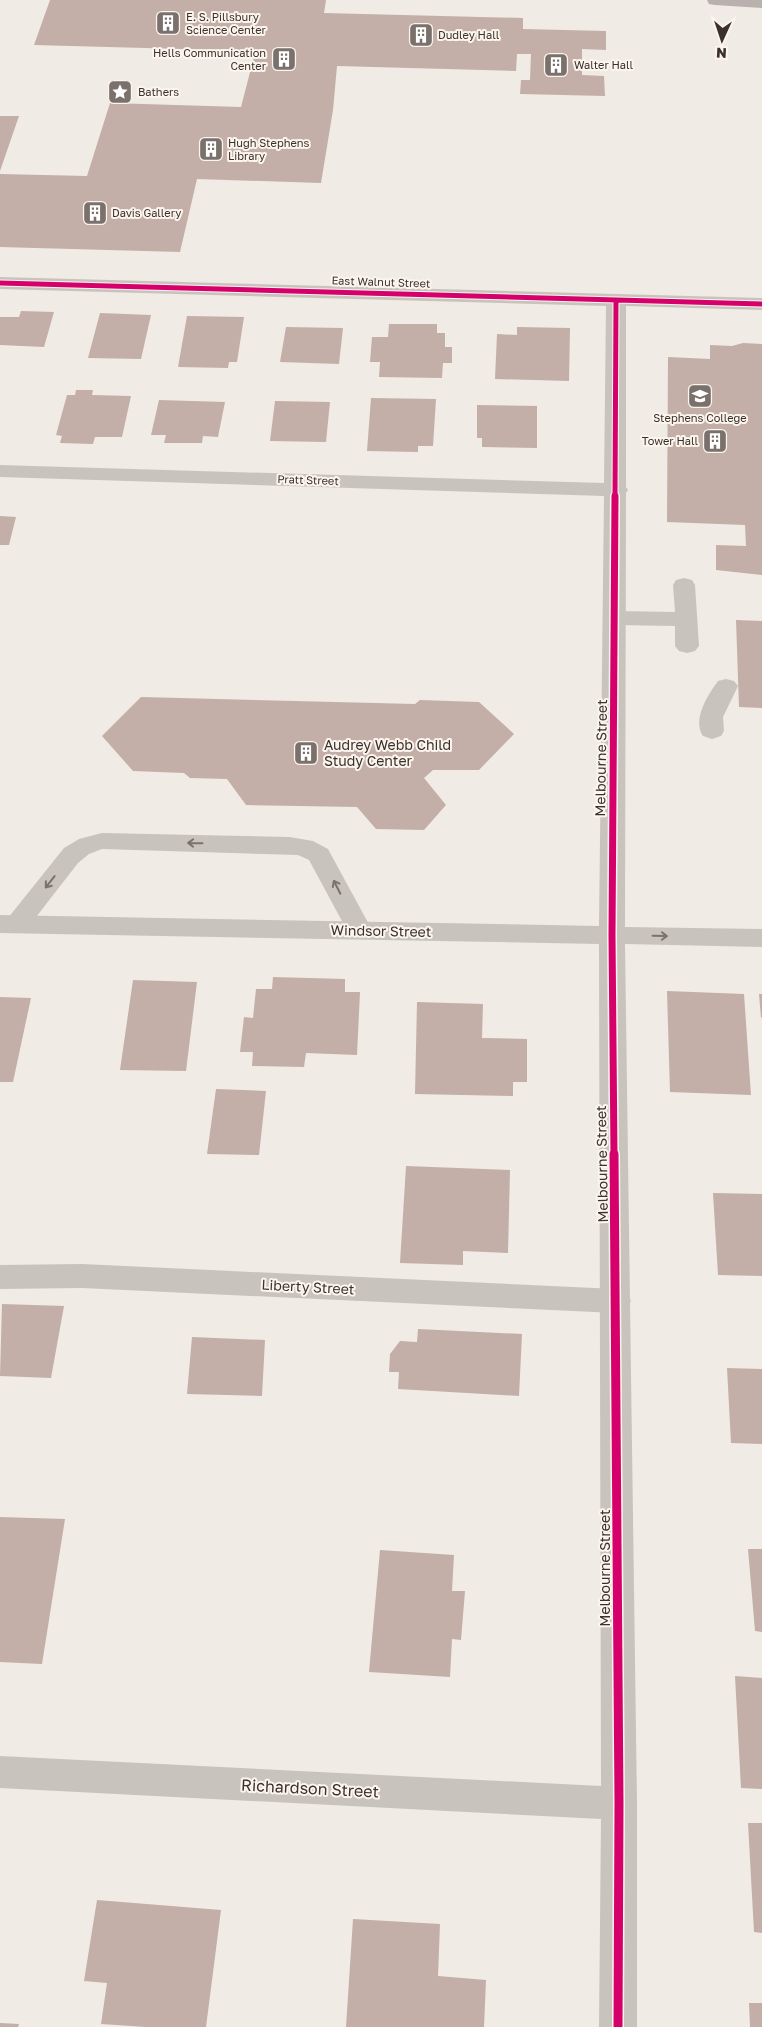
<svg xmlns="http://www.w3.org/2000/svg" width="762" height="2027" font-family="'Golos Text',sans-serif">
  <rect width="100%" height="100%" fill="#f0ebe5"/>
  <path fill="#c3afa7" d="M50,0H326L324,13L523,18V29L606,31V50L582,49V75L604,76L605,96L520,94L521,80H530L531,54H517L516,71L337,66L333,110L321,183L197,179L180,252L0,247V174L87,176L110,103L241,107L255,53L256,51L34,45Z
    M0,116H19L0,171Z
    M21,311L54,312L44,347L0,345V317H19Z
    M100,313L151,315L141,359L88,358Z
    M187,316L244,317L237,362H229L228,368L178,367Z
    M389,324H437V333H445V347H452V363H443L442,378L379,377L380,362H370L372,337H388Z
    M286,327L343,328L339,364L280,362Z
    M517,327L570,328L569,381L495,379L497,334L517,335Z
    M743,343L762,344V575L716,570V545L746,546L745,525L667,522L668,357L710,359V345L732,346Z
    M76,390H93L92,395L131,396L122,437H95L93,444L60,443L62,436L56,435L67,395H75Z
    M371,398L436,399L433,446H418V452L367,451Z
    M159,400L225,402L218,437L203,436L202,443H164L166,435H151Z
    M275,401L330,402L326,442L270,441Z
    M477,405L537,406V448L482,447V438H477Z
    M0,516L16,517L9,545H0Z
    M736,620L762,621V708L739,707Z
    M141,697L415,704L420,700L479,702L514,734L479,770H433L424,778L446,805L424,830L376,829L357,807L246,805L227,779L190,778L184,773L133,771L102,736Z
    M273,977L345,979V992H360L357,1055L306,1053L304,1067L252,1066L253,1052H240L244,1017L253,1018L256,989H272Z
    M133,980L197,982L186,1071L120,1070Z
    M667,991L744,994L751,1095L670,1092Z
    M759,994H762V1017L761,1018Z
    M0,997L31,998L13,1082H0Z
    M417,1002L483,1004L482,1038L527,1039V1082H513V1096L415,1094Z
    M216,1089L266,1091L259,1155L207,1154Z
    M406,1166L510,1170L508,1253L463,1251V1265L400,1263Z
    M713,1193L762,1194V1276L718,1275Z
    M2,1304L64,1306L51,1378L0,1376Z
    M418,1329L522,1334L519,1396L398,1389L399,1372H389L390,1354L400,1341L417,1342Z
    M192,1337L265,1340L262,1396L187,1394Z
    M727,1368L762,1369V1444L731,1443Z
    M0,1517L65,1519L42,1664L0,1662Z
    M748,1549H762V1632L755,1631Z
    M380,1550L454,1555L452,1591H465L461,1640L452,1639L450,1677L369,1672Z
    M735,1676L762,1678V1789L741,1788Z
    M748,1823H762V1933L754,1932Z
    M97,1900L221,1910L206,2027H146L101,2024L107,1983L84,1981Z
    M353,1919L440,1924L438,1976L486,1980L484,2027H346Z
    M749,2003H762V2027H750Z
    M0,2023L19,2024L18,2027H0Z"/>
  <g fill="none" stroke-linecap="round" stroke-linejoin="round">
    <path fill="#c9c3be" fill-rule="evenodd" d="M684,578L692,580L695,585L699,646L695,651L687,653L679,651L675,646V626L615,625L607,623L603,618L607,613L615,611L675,612L673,585L676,580Z
      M726,679L734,681L738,686L723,717L724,731L721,736L712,739L703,736C692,720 707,696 718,681Z
      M102,833L289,837L313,841L328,849L372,930L368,936L359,939L350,936L309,860L298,855L102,849L89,854L78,863L26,930L17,933L8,930L4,924L8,918L64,848L79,839Z
      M82,1264L616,1289L627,1293L631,1301L627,1309L616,1313L82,1288L0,1289V1265Z"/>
    <path fill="#c9c3be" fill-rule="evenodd" d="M0,277L762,298V310L626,306V487L628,490L626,493L625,927L762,929V947L625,944L637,1803V2027H599L601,1819L0,1788V1756L601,1786L599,944L0,933V915L599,926L604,496L0,477V465L604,483L606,306L0,289Z"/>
    <path fill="#b8b1ad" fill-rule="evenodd" d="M707,0H762V8L715,5L709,4Z"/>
    <defs>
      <path id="cycleway-far2" d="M0,283L762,304
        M615,497L616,300"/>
      <path id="cycleway-far1" d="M614,1155L612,935L615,496"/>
      <path id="cycleway" d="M614,1154L619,1803L618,2027"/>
    </defs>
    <use href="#cycleway-far2" stroke="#fbf5ee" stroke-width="7"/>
    <use href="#cycleway-far1" stroke="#fbf5ee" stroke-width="10"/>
    <use href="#cycleway" stroke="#fbf5ee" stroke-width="12"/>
    <use href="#cycleway-far2" stroke="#d6006c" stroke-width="5"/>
    <use href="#cycleway-far1" stroke="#d6006c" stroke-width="7"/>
    <use href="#cycleway" stroke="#d6006c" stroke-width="9"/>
  </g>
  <defs><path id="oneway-shaft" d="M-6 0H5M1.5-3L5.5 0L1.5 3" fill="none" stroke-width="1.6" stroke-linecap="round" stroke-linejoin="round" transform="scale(1.25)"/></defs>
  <g stroke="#7b726d">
    <use href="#oneway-shaft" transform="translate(195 843) rotate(-179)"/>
    <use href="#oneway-shaft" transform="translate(50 882) rotate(128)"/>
    <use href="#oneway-shaft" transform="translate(337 887) rotate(-117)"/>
    <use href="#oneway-shaft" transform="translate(660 936) rotate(1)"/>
  </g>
  <defs>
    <symbol id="building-square" viewBox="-11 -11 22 22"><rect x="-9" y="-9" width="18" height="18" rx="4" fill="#7a716c" stroke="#fbf5ee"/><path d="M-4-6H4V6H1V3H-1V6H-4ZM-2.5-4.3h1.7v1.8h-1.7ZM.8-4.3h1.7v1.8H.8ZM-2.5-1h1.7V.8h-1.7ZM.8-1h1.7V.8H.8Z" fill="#fff"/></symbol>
    <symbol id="sight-square" viewBox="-11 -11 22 22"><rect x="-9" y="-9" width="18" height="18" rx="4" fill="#7a716c" stroke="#fbf5ee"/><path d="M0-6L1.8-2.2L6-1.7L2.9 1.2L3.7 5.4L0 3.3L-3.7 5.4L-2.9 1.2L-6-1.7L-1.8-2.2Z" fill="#fff"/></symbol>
    <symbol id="university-square" viewBox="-11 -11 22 22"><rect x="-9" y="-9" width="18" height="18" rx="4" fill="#7a716c" stroke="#fbf5ee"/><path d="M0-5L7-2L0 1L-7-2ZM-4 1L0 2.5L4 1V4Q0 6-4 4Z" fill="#fff"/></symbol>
  </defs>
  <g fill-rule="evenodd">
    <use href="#building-square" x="154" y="9" width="28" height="28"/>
    <use href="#building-square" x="407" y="21" width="28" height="28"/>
    <use href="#building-square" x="270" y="45" width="28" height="28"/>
    <use href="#building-square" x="542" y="51" width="28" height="28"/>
    <use href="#sight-square" x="106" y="78" width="28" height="28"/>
    <use href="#building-square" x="197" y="135" width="28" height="28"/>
    <use href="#building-square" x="81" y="199" width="28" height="28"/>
    <use href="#university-square" x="686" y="382" width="28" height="28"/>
    <use href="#building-square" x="701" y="427" width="28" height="28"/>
    <use href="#building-square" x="292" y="739" width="28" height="28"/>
  </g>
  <g text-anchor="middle" stroke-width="4" stroke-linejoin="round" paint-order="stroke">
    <g font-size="11" fill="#3b302b" stroke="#fbf5ee" text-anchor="start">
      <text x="186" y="21">E. S. Pillsbury<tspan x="186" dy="13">Science Center</tspan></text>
      <text x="438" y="39">Dudley Hall</text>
      <text x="266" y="57" text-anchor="end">Hells Communication<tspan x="266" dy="13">Center</tspan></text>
      <text x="574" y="69">Walter Hall</text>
      <text x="138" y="96">Bathers</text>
      <text x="228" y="147">Hugh Stephens<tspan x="228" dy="13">Library</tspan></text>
      <text x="112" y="217">Davis Gallery</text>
      <text x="700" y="422" text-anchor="middle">Stephens College</text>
      <text x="698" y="445" text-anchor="end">Tower Hall</text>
    </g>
    <g font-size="11" fill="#3b302b" stroke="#fbf5ee">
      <text transform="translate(381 282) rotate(2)" y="4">East Walnut Street</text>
      <text transform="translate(308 480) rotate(2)" y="4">Pratt Street</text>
    </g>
    <g font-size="14" fill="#3b302b" stroke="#fbf5ee" text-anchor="start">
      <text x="324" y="750">Audrey Webb Child<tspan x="324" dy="16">Study Center</tspan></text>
    </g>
    <g font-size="14" fill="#3b302b" stroke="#fbf5ee">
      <text transform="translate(601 758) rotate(-89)" y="5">Melbourne Street</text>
      <text transform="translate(381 931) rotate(1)" y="5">Windsor Street</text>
      <text transform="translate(602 1164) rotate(-91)" y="5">Melbourne Street</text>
      <text transform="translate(308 1287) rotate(3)" y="5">Liberty Street</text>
      <text transform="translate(605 1568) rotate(-90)" y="5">Melbourne Street</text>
    </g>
    <g font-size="16" fill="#3b302b" stroke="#fbf5ee">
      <text transform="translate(310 1788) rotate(3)" y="6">Richardson Street</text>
    </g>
  </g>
  <g transform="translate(722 40) rotate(183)" stroke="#fbf5ee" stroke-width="4" paint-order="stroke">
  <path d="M0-4L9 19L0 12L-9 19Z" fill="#3b302b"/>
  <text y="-8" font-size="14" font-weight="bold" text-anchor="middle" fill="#3b302b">N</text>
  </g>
</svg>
